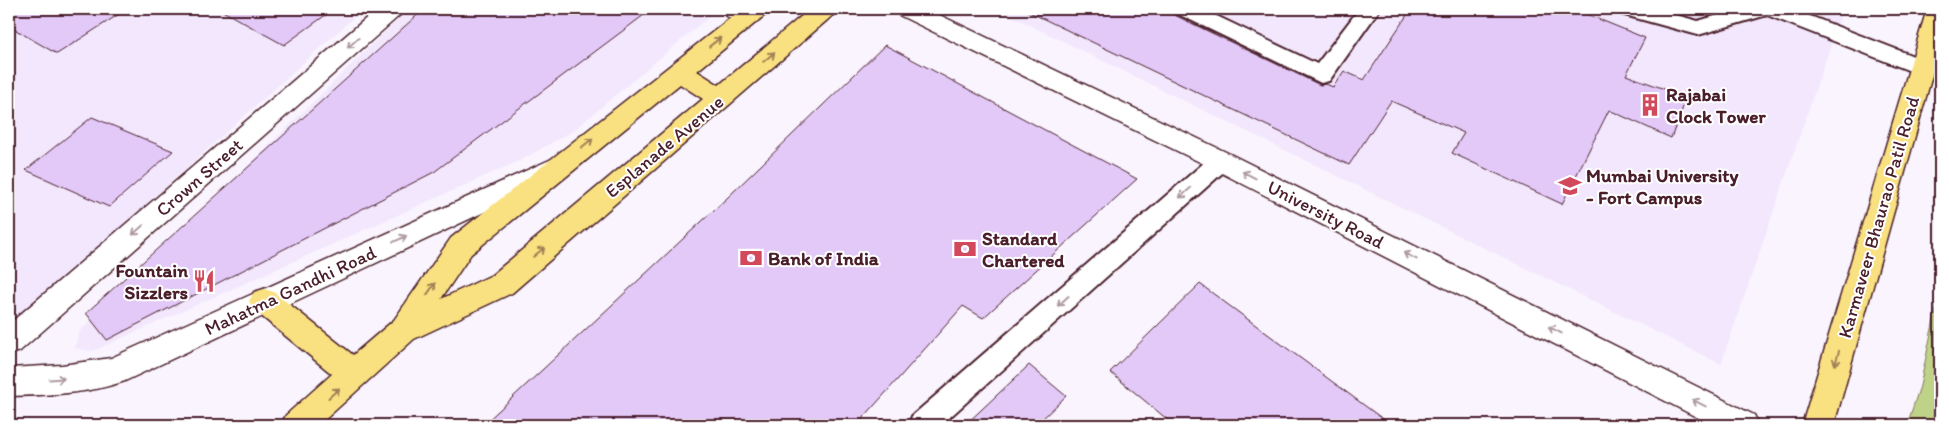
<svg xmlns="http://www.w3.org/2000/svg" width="1949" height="434" font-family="Itim,sans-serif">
  <rect width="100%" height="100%" fill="#f9f4fe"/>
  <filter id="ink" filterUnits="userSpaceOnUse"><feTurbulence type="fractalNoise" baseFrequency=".02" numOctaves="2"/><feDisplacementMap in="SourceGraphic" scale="10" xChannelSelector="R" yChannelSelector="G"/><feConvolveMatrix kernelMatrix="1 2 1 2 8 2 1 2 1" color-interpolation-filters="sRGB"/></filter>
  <g filter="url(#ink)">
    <path fill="#f2e7fc" d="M9,9H363L9,328Z
      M408,9H718L574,130L523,159L93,351L74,348L81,330Z
      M997,9H1843L1721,364Z"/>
    <path fill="#bed288" stroke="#84785a" d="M1940,290V425H1907L1920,386Z"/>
    <path fill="#e3c9f8" stroke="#4a1f2b" d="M9,9H127L57,54L9,26Z
      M219,9H334L284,45Z
      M424,9H652L434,172L107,340L86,313Z
      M1023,9H1162L1320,85L1326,84L1333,87L1344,71L1364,80L1411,9H1574L1645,38L1626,75L1687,97L1671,138L1609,110L1562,204L1452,153L1464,133L1391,101L1349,165Z
      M885,45L1137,179L983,318L963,306L857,425H483L728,197Z
      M92,117L173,151L109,207L26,170Z
      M1200,284L1391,425H1174L1110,372Z
      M1029,365L1066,396L1036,425H965Z"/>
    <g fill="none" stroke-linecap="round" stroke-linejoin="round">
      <defs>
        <path id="service" d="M1175,9H1202L1317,64L1359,9H1380L1329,81L1321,83L1178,14Z
          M1618,9H1654L1698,21L1739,9H1792L1929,62L1932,67L1929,72L1921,75L1913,72L1767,15L1698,35L1621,14Z
          M1221,152L1229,155L1232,161L1229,167L941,425H909L912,416L1213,155Z"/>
        <path id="minor" d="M377,9H404L400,15L20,351L9,355V324Z
          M720,9H753L760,16L756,22C744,25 727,20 720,9Z
          M895,9H927L1230,154L1754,415L1759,425H1712L1212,168L899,15Z"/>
        <path id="tertiary" d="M554,158L563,161L567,168L563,175L125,381C89,394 46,395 9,396V368L62,365L111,358Z"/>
        <path id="primary" d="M742,9H769L765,15L697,71L719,85L810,9H837L833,15L512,293L414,339L319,425H281L286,415L332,374L254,310L249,301L254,292L264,289L274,292L353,355L394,320L451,238ZM680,84L703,99L492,275L441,299L471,254Z
          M1927,9H1940V47L1834,425H1802Z"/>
      </defs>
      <use href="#service" stroke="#4a1f2b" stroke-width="4"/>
      <use href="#minor" stroke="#4a1f2b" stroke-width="3"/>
      <use href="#tertiary" stroke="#4a1f2b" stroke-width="3"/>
      <use href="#primary" stroke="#4a1f2b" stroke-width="3"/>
      <use href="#service" fill="#fff" fill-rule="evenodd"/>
      <use href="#minor" fill="#fff" fill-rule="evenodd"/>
      <use href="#tertiary" fill="#fff" fill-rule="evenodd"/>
      <use href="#primary" fill="#f9e181" fill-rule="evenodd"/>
    </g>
    <defs><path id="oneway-shaft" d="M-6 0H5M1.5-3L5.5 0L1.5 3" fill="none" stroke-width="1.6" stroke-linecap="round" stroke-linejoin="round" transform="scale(1.25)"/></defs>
    <g stroke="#a28056">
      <use href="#oneway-shaft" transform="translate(715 42) rotate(-38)"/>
      <use href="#oneway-shaft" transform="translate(769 57) rotate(-40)"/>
      <use href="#oneway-shaft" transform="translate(587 143) rotate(-39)"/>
      <use href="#oneway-shaft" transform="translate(539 252) rotate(-40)"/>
      <use href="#oneway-shaft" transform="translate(431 289) rotate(-55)"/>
      <use href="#oneway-shaft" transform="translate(1837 358) rotate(106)"/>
      <use href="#oneway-shaft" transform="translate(334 393) rotate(-42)"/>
    </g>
    <g stroke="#ae9aa0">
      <use href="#oneway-shaft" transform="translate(353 43) rotate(139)"/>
      <use href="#oneway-shaft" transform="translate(1249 175) rotate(-153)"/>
      <use href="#oneway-shaft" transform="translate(1185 193) rotate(138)"/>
      <use href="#oneway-shaft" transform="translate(138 230) rotate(139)"/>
      <use href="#oneway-shaft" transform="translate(400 239) rotate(-25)"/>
      <use href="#oneway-shaft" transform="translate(1410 256) rotate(-153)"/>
      <use href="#oneway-shaft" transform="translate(1063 301) rotate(138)"/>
      <use href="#oneway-shaft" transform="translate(1555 330) rotate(-153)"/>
      <use href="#oneway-shaft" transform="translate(57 379) rotate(-4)"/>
      <use href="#oneway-shaft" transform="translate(1699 403) rotate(-153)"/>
    </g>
  </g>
  <defs>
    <symbol id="building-bare" viewBox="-9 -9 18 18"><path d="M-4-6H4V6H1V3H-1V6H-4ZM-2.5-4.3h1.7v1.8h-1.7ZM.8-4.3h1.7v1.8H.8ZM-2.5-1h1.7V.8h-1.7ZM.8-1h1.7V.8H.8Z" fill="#d1495b" stroke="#fff" stroke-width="2.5" paint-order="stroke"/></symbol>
    <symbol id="university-bare" viewBox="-9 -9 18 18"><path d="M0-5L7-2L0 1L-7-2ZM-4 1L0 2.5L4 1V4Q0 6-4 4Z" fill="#d1495b" stroke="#fff" stroke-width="2.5" paint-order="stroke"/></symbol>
    <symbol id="bank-bare" viewBox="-9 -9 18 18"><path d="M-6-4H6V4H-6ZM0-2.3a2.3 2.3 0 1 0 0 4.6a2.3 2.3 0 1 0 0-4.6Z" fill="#d1495b" stroke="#fff" stroke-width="2.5" paint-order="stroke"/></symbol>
    <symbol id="restaurant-bare" viewBox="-9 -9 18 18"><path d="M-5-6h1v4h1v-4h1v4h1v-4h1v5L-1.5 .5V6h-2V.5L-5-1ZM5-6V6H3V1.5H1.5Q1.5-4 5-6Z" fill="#d1495b" stroke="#fff" stroke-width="2.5" paint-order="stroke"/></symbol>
  </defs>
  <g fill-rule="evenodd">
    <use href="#building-bare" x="1634" y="89" width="32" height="32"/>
    <use href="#university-bare" x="1554" y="170" width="32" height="32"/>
    <use href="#bank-bare" x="949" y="233" width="32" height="32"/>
    <use href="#bank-bare" x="735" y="242" width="32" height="32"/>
    <use href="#restaurant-bare" x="188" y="265" width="32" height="32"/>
  </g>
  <g text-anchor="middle" stroke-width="4" stroke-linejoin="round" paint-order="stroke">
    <g font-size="19" font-weight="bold" fill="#4a1f2b" stroke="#fff" text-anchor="start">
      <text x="1666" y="101">Rajabai<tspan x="1666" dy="22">Clock Tower</tspan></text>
      <text x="1586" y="182">Mumbai University<tspan x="1586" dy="22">- Fort Campus</tspan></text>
      <text x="982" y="245">Standard<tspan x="982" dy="22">Chartered</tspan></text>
      <text x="768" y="265">Bank of India</text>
      <text x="188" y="277" text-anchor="end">Fountain<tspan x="188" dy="22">Sizzlers</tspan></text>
    </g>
    <g font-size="19" fill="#4a1f2b" stroke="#fff">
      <text transform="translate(664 146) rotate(-40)" y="7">Esplanade Avenue</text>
      <text transform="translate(199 177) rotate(-41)" y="7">Crown Street</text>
      <text transform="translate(1326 214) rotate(27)" y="7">University Road</text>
      <text transform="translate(1878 217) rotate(-74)" y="7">Karmaveer Bhaurao Patil Road</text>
      <text transform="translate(290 290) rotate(-25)" y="7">Mahatma Gandhi Road</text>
    </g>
  </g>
  <rect width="1949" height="434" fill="none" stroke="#fff" stroke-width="30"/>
  <rect x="15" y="15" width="1919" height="404" fill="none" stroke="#4a1f2b" stroke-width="2" filter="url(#ink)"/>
</svg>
